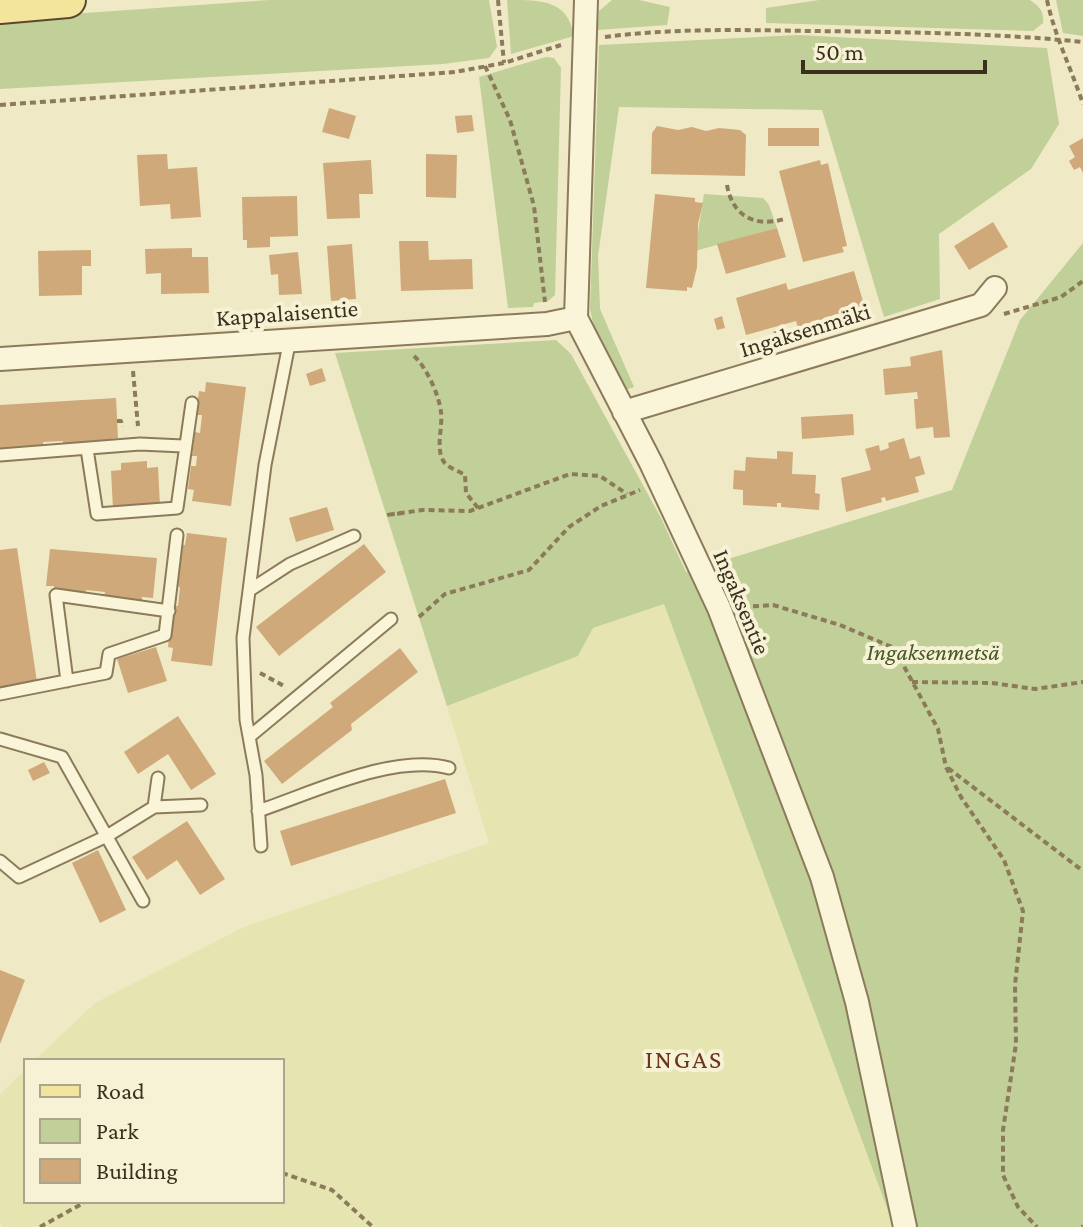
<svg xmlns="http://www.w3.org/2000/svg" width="1083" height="1227" font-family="'Crimson Pro',serif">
  <rect width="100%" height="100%" fill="#f0e9c5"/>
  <path fill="#e6e5b2" d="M664,604L894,1227H3L0,1224V1094L26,1069V1201H282V1061H34L95,1003L244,927L489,843L447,706L578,656L593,628Z"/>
  <path fill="#c1cf98" d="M269,0H489L497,47L489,58L443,64L0,89V19Z
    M507,0C542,0 568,0 574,36L511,54Z
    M612,0H639L670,7L667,25L597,30L599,11Z
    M819,0H1030C1040,7 1044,11 1043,23L1033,31L766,23V8Z
    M1056,0H1083V36L1063,33Z
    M798,35L1047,48L1059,124L1031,169L939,234L940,299L884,317L822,110L619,107L598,256L600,309L634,387L623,391L595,332L590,309L599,45Z
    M546,57L554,58L561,68L555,295L548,301L534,303L533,307L508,308L479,77Z
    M704,194L763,198L769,205L777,228L695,251Z
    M1083,243V1227H894L664,604L593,628L578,656L447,706L335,353L556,340L571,354L661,518L686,572L952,490L1020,320Z"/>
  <path fill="#cfa979" d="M329,108L356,116L349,139L322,132Z
    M472,115L474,131L457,133L455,116Z
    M657,126L678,130L692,127L706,131L719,128L740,130L746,135L745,176L651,174L652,133Z
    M768,128H819V146H768Z
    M1083,138V173L1080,167L1074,170L1069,161L1075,157L1069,146Z
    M167,154L168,169L197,167L201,217L171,219L170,204L140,206L137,155Z
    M426,154L457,155L456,198L426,197Z
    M371,160L373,194H359L360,218L327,219L323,163Z
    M820,160L821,165L828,163L847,246L842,247L844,252L803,262L779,171Z
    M655,194L695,198V202L703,203L698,224L697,267L692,288L687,287V291L646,288Z
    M297,196L298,236L270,237V247L247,248V240H243L242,197Z
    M993,222L1008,247L969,270L954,246Z
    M777,228L786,257L726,274L717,244Z
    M399,241H428L429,260L472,259L473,289L401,291Z
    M352,244L356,299L331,301L327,246Z
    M192,248V257H208L209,293L161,294V273L146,274L145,249Z
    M91,250V266H82V295L39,296L38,251Z
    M298,252L302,294L279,295L278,274L271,275L269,255Z
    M854,271L865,308L798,328L796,321L746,335L736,298L786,283L788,290Z
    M722,316L725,328L717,330L714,319Z
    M942,350L950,437L934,438L933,427L916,429L914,399H918L917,392L885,395L883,369L911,366L910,357Z
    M322,368L326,381L310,386L306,374Z
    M206,382L246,387L231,506L192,501L194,490L188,489L191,466H196L197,456H192L195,432L200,433L202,415H196L199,391L205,392Z
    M116,398L118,438L63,446V441L43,442V447L0,450V405Z
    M853,414L854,435L802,439L801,417Z
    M904,438L910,459L920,456L925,474L915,477L919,492L886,501L885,497L881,498L882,502L846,512L841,478L871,470L865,449L879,445L880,451L889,448L888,443Z
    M777,451L793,452L792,474L816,475L815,493L820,494L819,510L781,507V503H777V507L743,505V490L733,489L734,470L745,471L746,457L777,459Z
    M147,461V468L158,467L160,506L113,509L111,471L121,470V463Z
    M327,507L334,530L296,542L289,518Z
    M187,533L227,538L212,666L171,661L173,648L168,647L172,606H178L180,587L175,586L179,544L185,545Z
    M364,544L386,572L279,656L256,627Z
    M17,548L37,682L0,688V550Z
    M50,549L157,558L153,598L142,597V602L104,598L105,592L86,590L85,596L54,592V586H46Z
    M156,647L167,681L128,693L117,659Z
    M400,648L418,672L351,724L352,730L282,784L264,761L333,707L330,703Z
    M178,716L216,774L191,790L168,754L138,774L124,752Z
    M44,762L50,773L33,781L28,770Z
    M445,779L456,813L291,866L280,831Z
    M187,821L225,879L200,895L177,860L147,880L132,857Z
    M98,850L126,910L100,923L72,863Z
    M0,970L25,980L0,1044Z"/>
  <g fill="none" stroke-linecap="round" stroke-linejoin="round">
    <defs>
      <path id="service" d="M87,449L97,514L177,508L192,403
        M0,455L140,444L183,446
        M250,590L290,564L354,536
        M67,681L56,595L169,611
        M0,694L106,673L109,654L165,635L177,535
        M249,737L391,619
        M0,739L62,757L143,901
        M154,807L158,778
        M258,811C312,793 394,753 449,768
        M261,846L256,775L246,720L243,638L265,465L290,339
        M0,861L19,877L107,836L154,807L201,805"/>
      <path id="minor" d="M586,0L576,318L651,463L719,608L822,877L857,1002L905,1227
        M0,359L547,324L576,318
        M624,412L981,305L995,288"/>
      <path id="primary" d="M0,6L68,0"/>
    </defs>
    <use href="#service" stroke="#8c7b5a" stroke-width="15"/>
    <use href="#minor" stroke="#8c7b5a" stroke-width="26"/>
    <use href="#primary" stroke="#59482e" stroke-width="38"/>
    <path stroke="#8c7b5a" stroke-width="4" stroke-dasharray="6 4" stroke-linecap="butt" d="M498,0L504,63
      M1047,0C1055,37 1071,68 1083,104
      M605,37C673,28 744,30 813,31C903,32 994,33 1083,42
      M485,66L510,120L534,206L545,302
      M0,105L455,72L504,63L561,45
      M727,185C732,215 754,228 784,219
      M1004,314L1061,297L1083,281
      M777,337L775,330L785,328L787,336L863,314
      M414,356C427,368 439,395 441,412C443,427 435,449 444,462C448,468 459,471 465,475L466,493L478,508
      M133,371L138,426
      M117,421H121L122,427
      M403,513L386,515L423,510L470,511L570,474L600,476L627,494
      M743,607L773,605L840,625L894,648L938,729L946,767L961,797L1004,860L1023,911L1015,985L1016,1044L1003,1130V1175L1018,1207L1037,1227
      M419,617L445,594L529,570L569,527L601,506L640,490
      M260,673L284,686
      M912,682L992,683L1035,689L1083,682
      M948,768L1083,871
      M282,1173L332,1190L373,1227
      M40,1227L87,1201
      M1082,1227L1083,1226"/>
    <use href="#service" stroke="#faf5d9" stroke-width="11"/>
    <use href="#minor" stroke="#faf5d9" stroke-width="22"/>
    <use href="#primary" stroke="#f4e59c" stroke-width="34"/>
  </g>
  <g text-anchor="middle" stroke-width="8" stroke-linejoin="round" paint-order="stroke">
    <g font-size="24" fill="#3b301e" stroke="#f7f2d5">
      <text transform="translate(287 313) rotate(-4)" y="8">Kappalaisentie</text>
      <text transform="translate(805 330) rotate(-17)" y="8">Ingaksenmäki</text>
      <text transform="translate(742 602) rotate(67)" y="8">Ingaksentie</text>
    </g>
    <g font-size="24" font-style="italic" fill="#445824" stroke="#f7f2d5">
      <text x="933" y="660">Ingaksenmetsä</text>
    </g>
    <g font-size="26" letter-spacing="2" fill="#6a371c" stroke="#f7f2d5">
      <text x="684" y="1068">INGAS</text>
    </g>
  </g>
  <rect x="24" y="1059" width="260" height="144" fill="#f7f2d5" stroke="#aca48c" stroke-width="2"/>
  <rect x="40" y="1085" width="40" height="12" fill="#f4e59c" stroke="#aca48c" stroke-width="2"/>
  <text x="96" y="1099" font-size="24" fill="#3b301e">Road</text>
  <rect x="40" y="1119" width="40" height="24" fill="#c1cf98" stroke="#aca48c" stroke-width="2"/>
  <text x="96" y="1139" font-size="24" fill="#3b301e">Park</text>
  <rect x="40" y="1159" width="40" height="24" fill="#cfa979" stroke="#aca48c" stroke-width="2"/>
  <text x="96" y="1179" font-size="24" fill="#3b301e">Building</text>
  <path d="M803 60v12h182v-12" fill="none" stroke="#3b301e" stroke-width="4"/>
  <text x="815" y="60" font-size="24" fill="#3b301e" stroke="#f7f2d5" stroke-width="6" paint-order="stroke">50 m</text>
</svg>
